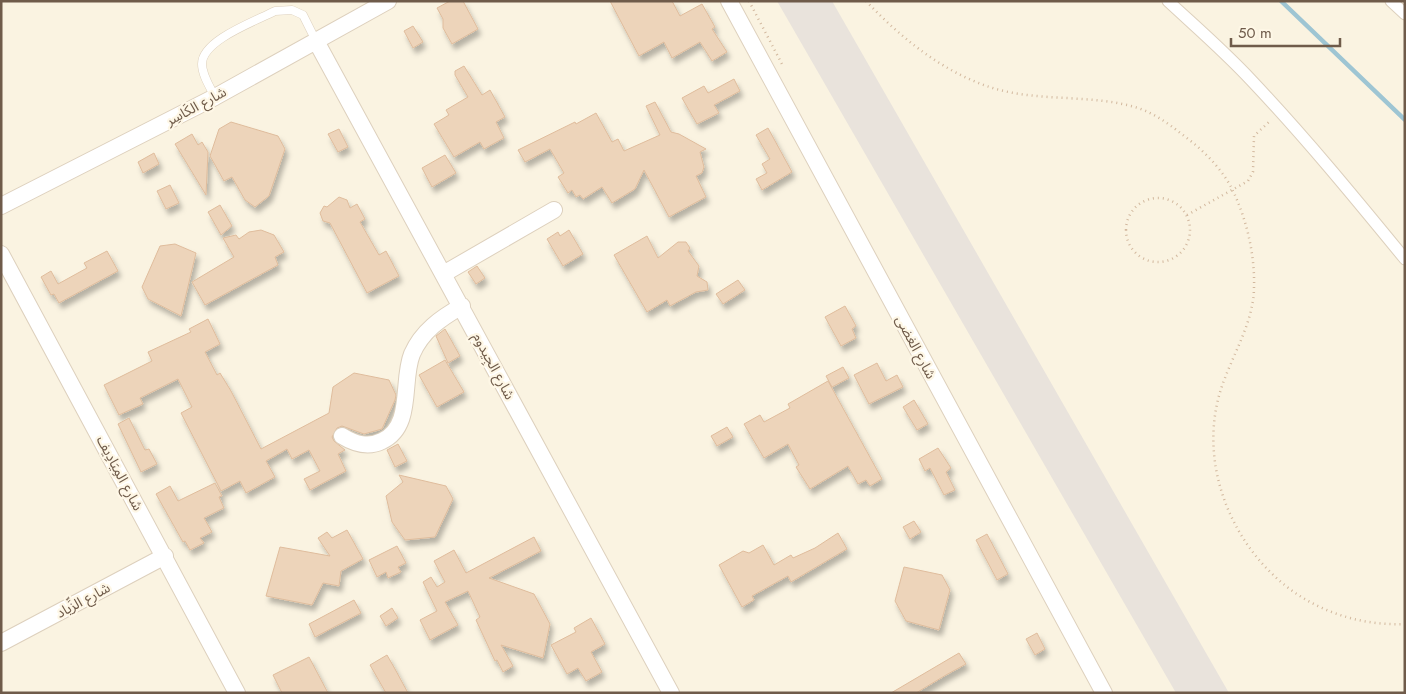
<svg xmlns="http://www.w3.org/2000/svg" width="1406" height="694" font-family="Jost,'Noto Sans Arabic',sans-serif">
  <defs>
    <filter id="shadow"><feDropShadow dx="3" dy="5.5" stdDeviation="2.5" flood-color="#0004"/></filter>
  </defs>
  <rect width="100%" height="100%" fill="#faf3e1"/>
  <path fill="#e9e3dc" d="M777,1H832L1229,693H1176Z"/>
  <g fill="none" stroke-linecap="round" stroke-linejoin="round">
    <path stroke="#9ec5d3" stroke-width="4.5" d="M1281,1L1405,120"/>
  </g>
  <path fill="#edd4ba" stroke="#dfbc9c" filter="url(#shadow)" d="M450,1H463L478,29L452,44L443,28V19L437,8Z
    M610,1H672L680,16L702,4L715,27L712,29L727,52L712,61L700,42L672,58L664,42L639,56Z
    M413,26L423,42L413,48L404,31Z
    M464,66L482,95L490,90L505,117L496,122L504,138L484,149L480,142L454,157L434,124L449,115L446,110L468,97L455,75V71Z
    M734,79L740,91L714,105L719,113L697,124L682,98L704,86L708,93Z
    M655,102L671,132L679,134L706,149L700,152L704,167L702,173L696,176L706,197L669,217L644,170L635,189L612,203L602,187L583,199L580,195L576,197L572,190L568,193L558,177L564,173L550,149L525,162L518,150L575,122L576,124L596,113L612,142L618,139L624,151L660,135L646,106Z
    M231,122L278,136L285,149L269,196L255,207L245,200L232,177L224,181L210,156L219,129Z
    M768,128L792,172L762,190L756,179L767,173L762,164L770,159L756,135Z
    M339,129L348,147L338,152L328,134Z
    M192,134L198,145L202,142L208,152L206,195L175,144Z
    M154,153L159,164L143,173L138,162Z
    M445,155L456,173L432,187L422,168Z
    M170,185L179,203L166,209L157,191Z
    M339,197L347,200L350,208L357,204L365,219L360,222L379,255L386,251L399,276L367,293L330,223L323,221L320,213L324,206L327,207Z
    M220,205L232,226L221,235L208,212Z
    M261,230L274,235L284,252L275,257L278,265L205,305L192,282L234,257L223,238L236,235L239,239L249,232Z
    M569,230L583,254L563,266L547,239L558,232L560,236Z
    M647,236L658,258L678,242H686L690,248L688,251L699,266L697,276L707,282L708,290L696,292L670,306L667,300L647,312L614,255Z
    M175,244L196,253L181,316L148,299L142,287L160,246Z
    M107,251L118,271L59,303L54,294L51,295L41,277L51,271L58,284L87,268L84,263Z
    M477,266L485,278L476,284L468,272Z
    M738,280L745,290L723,304L716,294Z
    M845,306L856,326L852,329L856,338L841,346L825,317Z
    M208,319L220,344L205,352L217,375L220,373L231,391L261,449L329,413L333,387L354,373L389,380L396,395L395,400L382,429L364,434L342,426L337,428L332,437L334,441L345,450L338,454L346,471L310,490L304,479L320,471L309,450L292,459L287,449L266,461L275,477L246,493L240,481L221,491L181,413L192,407L178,379L140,398L143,404L119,415L104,385L152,361L148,352L191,332L189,329Z
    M445,329L460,356L448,363L436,336Z
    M445,360L464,392L437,407L419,375Z
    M877,363L886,381L897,375L903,387L869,404L854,375Z
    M843,367L849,378L832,387L826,376Z
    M828,381L882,479L870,486L866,480L858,484L848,466L810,489L796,467L799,465L788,444L764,458L744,424L760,415L764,422L790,408L788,404Z
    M914,400L928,424L917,430L903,407Z
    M129,418L145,450L149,449L157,464L141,472L118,424Z
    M727,427L733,437L717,446L711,436Z
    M398,444L407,461L395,467L387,450Z
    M938,448L951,468L946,472L955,490L944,495L930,468L925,471L919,459Z
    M399,475L446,486L453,499L435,537L405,540L392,522L386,496L403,482Z
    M215,483L222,496L219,497L224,508L204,518L212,532L200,538L204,543L190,550L185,541L183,542L156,494L170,486L178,501Z
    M914,521L921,532L910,539L903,527Z
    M347,530L363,559L341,571L339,586L323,583L312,605L266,596L280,547L330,556L318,538L327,532L332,538Z
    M838,533L847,549L791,582L788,576L752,596L754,600L742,607L719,565L743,551L749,553L763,545L774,565L791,555L793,558L815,548Z
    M987,534L1008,574L997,580L976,540Z
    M534,537L541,551L489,578L534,594L550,624L543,658L501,645L513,666L503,672L497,660L495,661L476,620L480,617L468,591L445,602L458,625L430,640L420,620L437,611L423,582L431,577L437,587L445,582L434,561L454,550L466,573Z
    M397,546L406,563L398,567L401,572L388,578L386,572L377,577L369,560Z
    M904,567L942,575L950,590L939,630L906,621L895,601Z
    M354,600L361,613L315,637L309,624Z
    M392,608L398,618L386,626L380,616Z
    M591,618L605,644L591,652L602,672L586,681L578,668L567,674L551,645L576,632L574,628Z
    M1037,633L1045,649L1035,655L1026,639Z
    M959,653L966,664L946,675L916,693H891Z
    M387,655L395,669L408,693H386L370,665Z
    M309,657L328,693H282L273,675Z"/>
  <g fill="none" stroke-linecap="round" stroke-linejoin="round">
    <defs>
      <path id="service" d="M215,97C210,87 202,75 202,64C202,40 256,21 275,11L292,10L303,15L316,41"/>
      <path id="pedestrian" d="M1168,1C1196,27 1225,52 1251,80C1305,137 1355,198 1405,259
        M1391,1L1405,14"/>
      <path id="minor" d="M729,1L1104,693
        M316,41L671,693
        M1,206L215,97L388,1
        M1,254L237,693
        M445,273L554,210
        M342,436C355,444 368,448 382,441C414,426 401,381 412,354C422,331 441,318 462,306
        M1,643L165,556"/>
    </defs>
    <use href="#service" stroke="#ddd0bd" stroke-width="9"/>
    <use href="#pedestrian" stroke="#ddd0bd" stroke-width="13"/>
    <use href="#minor" stroke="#ddd0bd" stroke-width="18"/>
    <path stroke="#d2b89e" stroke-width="2.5" stroke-dasharray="1 4" stroke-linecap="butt" d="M749,1L783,66
      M866,1C902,39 945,74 996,89C1042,102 1094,94 1138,108C1159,115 1175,129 1192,142C1208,155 1224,172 1233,191C1247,220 1255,256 1254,287C1254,321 1233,354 1222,386C1198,456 1226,535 1281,582C1315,611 1360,626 1405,624
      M1126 230a32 32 0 1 1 64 0a32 32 0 1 1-64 0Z
      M1187,215L1248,181L1253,172L1254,136L1271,120"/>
    <use href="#service" stroke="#fff" stroke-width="8"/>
    <use href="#pedestrian" stroke="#fff" stroke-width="11"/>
    <use href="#minor" stroke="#fff" stroke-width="16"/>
  </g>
  <g text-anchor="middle" stroke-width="4.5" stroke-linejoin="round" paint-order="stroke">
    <g font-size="14" fill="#6f5b4a" stroke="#fef7e6">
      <text transform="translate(196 106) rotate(-28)" y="5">شارع الكَاسِر</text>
      <text transform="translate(916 347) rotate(62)" y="5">شارع الغضى</text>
      <text transform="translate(494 366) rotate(62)" y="5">شارع الجِيدوم</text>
      <text transform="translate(120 473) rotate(62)" y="5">شارع المِيَادِيف</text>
      <text transform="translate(83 600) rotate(-28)" y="5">شارع الزِّياد</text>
    </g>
  </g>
  <rect width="1406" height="694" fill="none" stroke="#6f5b4a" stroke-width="5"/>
  <path d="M1231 38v8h109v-8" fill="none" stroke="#6f5b4a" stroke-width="2.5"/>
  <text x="1238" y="38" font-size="15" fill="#6f5b4a" stroke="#fef7e6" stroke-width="4" paint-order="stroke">50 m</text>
</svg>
